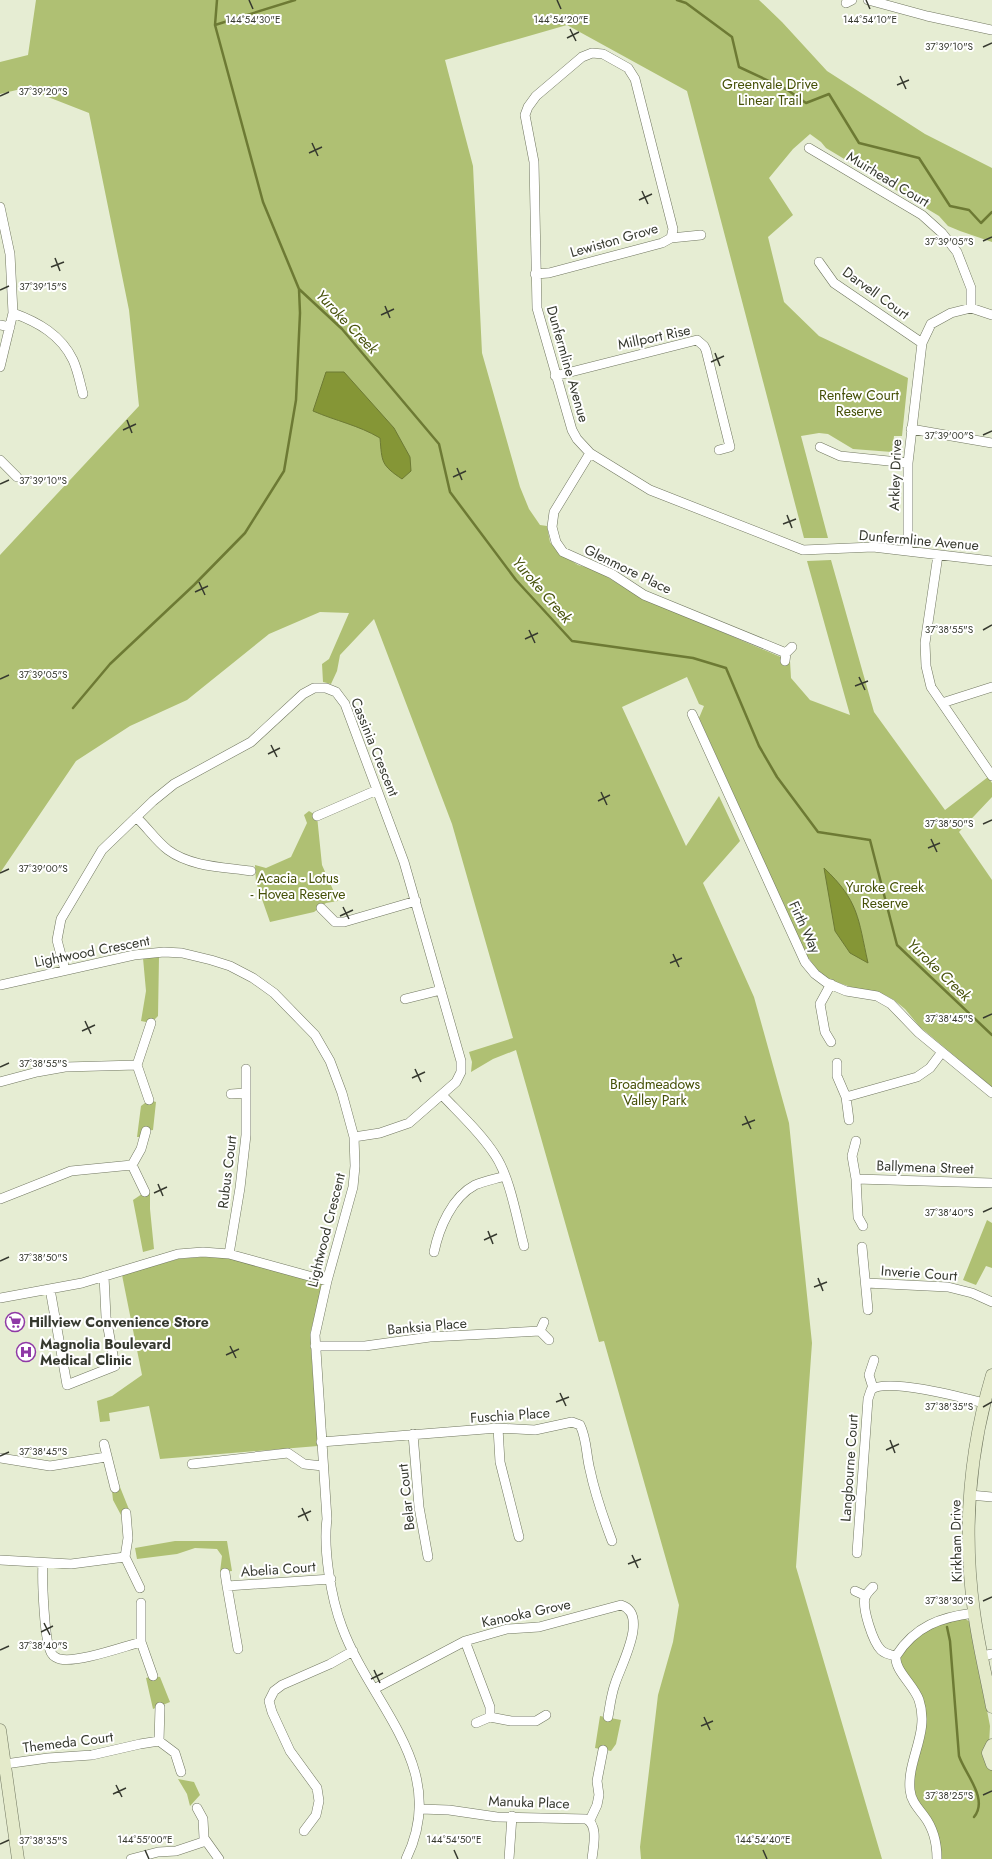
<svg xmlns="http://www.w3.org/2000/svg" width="992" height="1859" font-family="Jost,sans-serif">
  <rect width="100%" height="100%" fill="#e6edd3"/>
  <path fill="#afc073" d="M36,0H759L782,22L827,71L925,134L992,168V242L960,231L948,226L939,216L826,148L821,142L810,134L793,149L769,178L793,215L768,237L784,302L819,336L908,378L902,436H894L892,452L853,449L828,434L819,433L801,436L828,538H804L687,91L567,25L445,60L473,166L482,353L520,487L529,509L540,525L547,526L550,542L558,552L578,565L596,570L638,596L790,661L791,678L810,700L850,715L807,561L831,560L874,712L945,810L988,777L992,783V797L959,832L992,880V1087L920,1027L905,1009L894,1000L885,995L854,988L830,980L818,971L807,956L699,718L704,706L699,704L687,677L622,707L686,846L719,796L740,841L703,883L754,997L789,1123L812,1343L796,1567L882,1859H641L640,1847L658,1695L673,1642L679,1605L604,1341L599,1342L516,1050L493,1059L471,1072L472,1062L469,1052L513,1038L452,824L374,619L340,655L337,671L331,684L323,682L322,664L329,659L349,613L320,612L269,634L187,700L130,726L76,761L0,873V555L139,406L129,310L89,113L25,88L0,94V62L28,55Z
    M309,811L317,816L322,865L338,901L326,903L314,912L270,922L256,882L255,865L266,868L291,857L307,823L304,815Z
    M159,957L158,1016L151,1023L141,1021L146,991L143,958Z
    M149,1100L156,1102L153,1130L146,1131L141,1137H137L141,1106Z
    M150,1191V1209L154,1249L143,1252L133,1200L145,1192Z
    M987,1220L992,1223V1268L986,1266L976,1285L963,1280Z
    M202,1257L228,1258L323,1283L310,1334L318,1446L160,1459L149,1406L109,1413L110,1421L100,1422L97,1401L112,1396L142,1375L122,1275L178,1259Z
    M120,1487L130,1512L121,1515L113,1500L112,1491L115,1488Z
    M175,1541H227L232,1571L220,1572L222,1556L217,1549L195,1548L177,1554L137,1559L135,1548Z
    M964,1618L970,1622L990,1726L989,1745L992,1767V1859H940L914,1792V1777L923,1741L916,1687L903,1669L899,1659C905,1646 920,1632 933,1626C942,1622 954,1621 964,1618Z
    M153,1676L160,1677L170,1702L153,1709L146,1678Z
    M600,1716L621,1720L616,1744L611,1751L595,1748Z
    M178,1779L194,1782L200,1795L190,1806L187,1794Z"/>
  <path fill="#859636" stroke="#6d7a34" d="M326,372H344L394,428L410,457L411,471L402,479C381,465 382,462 380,438C358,425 336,421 313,411Z
    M824,868C859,901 858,918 868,963L850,953L835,931Z"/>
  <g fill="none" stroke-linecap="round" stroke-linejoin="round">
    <path stroke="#6d7a34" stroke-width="2.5" d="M217,0L215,25L263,202L299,289L342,329L439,444L450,492L516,580L572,641L693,658L726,668L759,746L777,777L818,832L870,840L897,945L992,1035
      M677,0L686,3L732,37L739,67L786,89L806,103L829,94L859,143L919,158L950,206L969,210L981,223L992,212
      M215,25L295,0
      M73,708L110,664L194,585L245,533L284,471L296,400L300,313L299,289
      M947,1627L950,1641L959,1756C965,1774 989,1799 974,1817"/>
    <defs>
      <path id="street" d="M868,0L927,16L992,30
        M846,3L852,0
        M809,148L922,215L942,233L957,252L971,288V308
        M0,207L10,254L13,313L0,367
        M671,238L673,229L635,79L628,68L603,54L592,53L582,57L536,96L528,107L525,115L534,162L537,308L572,430L577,439L590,453L650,490L803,550L873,547L992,561
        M819,262L834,283L922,343
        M535,274L549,273L662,243L671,238L701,235
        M13,313C38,322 61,335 73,360C78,371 80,383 83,394
        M0,325L10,327
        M555,376L697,340L704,346L706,350L730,447L719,450
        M911,429L992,443
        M820,447L840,456L908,463
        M590,453L554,512L552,527L556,542L563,552L612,574L644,595L786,653
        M0,460L17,477
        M908,551V463L922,343L931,324L951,313L971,308L992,315
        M938,555L925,643L926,666L931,687L992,776
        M785,661L786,653L792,647
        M942,703L992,687
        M692,714L805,962L815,974L827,983L846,991L877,996L891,1004L919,1033L992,1093
        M317,816L377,790
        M136,817C147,827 156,841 168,850C191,867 224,867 251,871
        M321,908L335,922H344L416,901
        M65,970L57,940L61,919L102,850L153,801L174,784L251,742L303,694L314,688H326L336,692L345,704L404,862L461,1061V1072L456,1082L409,1123L380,1133L354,1137
        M831,984L820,1004L825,1032L831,1042
        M0,985L134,955L164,952L182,953L211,960L230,966L253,978L274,993L315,1035L330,1061L342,1093L354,1137L355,1166L353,1187L327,1281L315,1335L327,1519C323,1549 331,1598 342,1627C371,1706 451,1768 406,1859
        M405,999L441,990
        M837,1063V1076L846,1097L849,1120
        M0,1082L37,1072L65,1067L137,1065
        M231,1094L246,1093
        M442,1095C460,1114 481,1133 495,1155C510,1177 517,1220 524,1246
        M846,1097L917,1077L930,1068L942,1052
        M149,1100L137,1065L151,1023
        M856,1141L852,1156L856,1179L858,1217L863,1226
        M856,1179L992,1183
        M145,1192L132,1165L141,1149L146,1131
        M0,1199L71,1171L132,1165
        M862,1247L868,1310
        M434,1252C439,1228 452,1197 475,1185C484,1181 495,1179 505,1176
        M229,1254L240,1188L246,1135V1069
        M866,1283L948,1287L972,1293L992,1302
        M50,1289L67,1385L115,1366L106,1317L104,1276
        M0,1298L82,1283L178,1254L203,1252L229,1254L327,1281
        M544,1322L540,1331L549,1340
        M315,1346H365L430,1337L540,1331
        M873,1388L869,1375L874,1360
        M498,1428L500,1462L519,1537
        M413,1434L419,1507L428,1557
        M321,1442L498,1428L535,1430L572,1422L580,1425C587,1439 586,1455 590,1470C595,1494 603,1517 612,1541
        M104,1444L115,1488
        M0,1458L50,1466L106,1457
        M192,1464L288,1453L304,1464L323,1466
        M970,1495L992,1497
        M126,1513L128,1538L125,1557L140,1588
        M857,1553L868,1399L871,1390C886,1377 964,1398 984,1403
        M0,1560L71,1564L125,1557
        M43,1563C42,1578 44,1645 52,1654C53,1656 58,1659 60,1659C78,1663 122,1647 141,1642
        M225,1573L227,1586
        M873,1587C870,1590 867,1593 865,1597C862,1609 873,1642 881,1650C885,1654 891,1655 896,1656
        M855,1591L866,1596
        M141,1603V1642L153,1676
        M465,1641L490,1707V1717L511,1721H536L546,1715
        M238,1649L227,1586L331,1579
        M982,1656L992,1654
        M374,1689L465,1641L507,1629L539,1627L621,1605C650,1614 620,1667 615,1684C611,1695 610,1706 608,1717
        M160,1707L159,1741L175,1753L181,1772
        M476,1723L490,1717
        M5,1764L48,1758L92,1755L140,1744L159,1741
        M197,1808L203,1819L204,1838L219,1859
        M420,1809L449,1810L497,1817L586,1819C599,1825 593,1848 592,1859
        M590,1820L597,1805L599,1795L597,1781L603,1750
        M304,1831L316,1815L319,1801L317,1788L290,1751L272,1712L269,1701L274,1691L282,1685L330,1664L353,1651
        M131,1859L158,1852L176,1851L206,1841
        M509,1859L512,1816
        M937,1859C937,1843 934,1829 924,1816C918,1808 911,1801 910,1790C907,1759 930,1733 919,1700C914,1685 894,1670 896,1656C915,1626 941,1617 974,1613"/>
      <path id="secondary" d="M992,1375C969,1452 963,1532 974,1612C978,1643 986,1675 992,1707
        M0,1730L18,1859
        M992,1745L988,1753L992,1764"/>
    </defs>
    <use href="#street" stroke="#717760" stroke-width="10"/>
    <use href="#secondary" stroke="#717760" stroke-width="13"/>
    <use href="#street" stroke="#fff" stroke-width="9"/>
    <use href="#secondary" stroke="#e4eaca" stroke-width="12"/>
  </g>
  <path fill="none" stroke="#36392f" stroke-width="1.5" d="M249,0L253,9M557,0L561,9M866,0L870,9M570,29L576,41M567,38L579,32M983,47L992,43M900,76L906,89M897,85L909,80M0,96L9,92M312,143L318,156M309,153L322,147M642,191L648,204M639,200L652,194M983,241L992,237M55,258L60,271M51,267L64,262M0,290L9,286M385,306L390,318M381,315L394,309M715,353L720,366M711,362L724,356M127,420L132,433M123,430L136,424M983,435L992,431M457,468L462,480M453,477L466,471M0,484L9,480M787,515L792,528M783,524L796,519M199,582L205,595M195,592L208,586M529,630L535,643M983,630L992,625M525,639L538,633M859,677L865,690M0,679L9,675M855,686L868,681M271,745L277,757M268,754L280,748M601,792L607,805M598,801L610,795M983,824L992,820M931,839L937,852M928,848L940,843M0,873L9,869M343,907L349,919M340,916L353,910M673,954L679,967M670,963L682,958M983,1018L992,1014M85,1021L91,1034M82,1031L95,1025M0,1067L9,1063M415,1069L421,1082M412,1078L425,1072M745,1116L751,1129M742,1125L755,1120M158,1184L163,1196M154,1193L167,1187M983,1212L992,1208M488,1231L493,1244M484,1240L497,1234M0,1261L9,1257M818,1278L823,1291M814,1287L827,1282M230,1346L236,1358M226,1355L239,1349M560,1393L566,1406M556,1402L569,1397M983,1407L992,1402M890,1440L895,1453M886,1450L899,1444M0,1456L9,1452M302,1508L308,1521M298,1517L311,1511M632,1555L638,1568M628,1564L641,1559M983,1601L992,1597M44,1623L50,1635M41,1632L53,1626M0,1650L9,1646M374,1670L380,1683M371,1679L383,1673M704,1717L710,1730M701,1726L713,1721M116,1785L122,1797M113,1794L126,1788M983,1795L992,1791M0,1844L9,1840M145,1850L149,1859M454,1850L458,1859M763,1850L767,1859"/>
  <defs>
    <symbol id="supermarket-ring" viewBox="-11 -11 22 22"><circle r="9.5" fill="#fff" stroke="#8f39a6" stroke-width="1.5"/><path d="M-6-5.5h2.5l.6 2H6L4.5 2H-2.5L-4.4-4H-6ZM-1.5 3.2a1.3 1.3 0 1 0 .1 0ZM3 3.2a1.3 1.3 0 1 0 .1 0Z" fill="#8f39a6"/></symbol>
    <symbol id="hospital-ring" viewBox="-11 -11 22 22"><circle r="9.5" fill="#fff" stroke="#8f39a6" stroke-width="1.5"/><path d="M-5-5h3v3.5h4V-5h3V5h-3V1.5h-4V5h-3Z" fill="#8f39a6"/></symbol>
  </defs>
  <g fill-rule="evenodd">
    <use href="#supermarket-ring" x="4" y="1311" width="22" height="22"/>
    <use href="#hospital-ring" x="15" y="1341" width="22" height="22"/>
  </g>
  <g text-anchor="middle" stroke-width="4" stroke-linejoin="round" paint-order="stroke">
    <g font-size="14" fill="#455007" stroke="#fff">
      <text x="770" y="89">Greenvale Drive<tspan x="770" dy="16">Linear Trail</tspan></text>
      <text x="859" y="400">Renfew Court<tspan x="859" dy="16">Reserve</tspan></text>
      <text x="298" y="883">Acacia - Lotus<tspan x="298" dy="16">- Hovea Reserve</tspan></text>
      <text x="885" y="892">Yuroke Creek<tspan x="885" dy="16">Reserve</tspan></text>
      <text x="655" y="1089">Broadmeadows<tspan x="655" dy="16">Valley Park</tspan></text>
    </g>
    <g font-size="14" fill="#36392f" stroke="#fff">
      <text transform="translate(888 179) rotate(31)" y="5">Muirhead Court</text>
      <text transform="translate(614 240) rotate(-16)" y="5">Lewiston Grove</text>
      <text transform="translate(876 293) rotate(36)" y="5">Darvell Court</text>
      <text transform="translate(654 337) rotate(-12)" y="5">Millport Rise</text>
      <text transform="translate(568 364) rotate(74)" y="5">Dunfermline Avenue</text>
      <text transform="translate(895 475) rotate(-88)" y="5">Arkley Drive</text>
      <text transform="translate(919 540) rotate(5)" y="5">Dunfermline Avenue</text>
      <text transform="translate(628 569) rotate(26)" y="5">Glenmore Place</text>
      <text transform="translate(375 747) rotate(68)" y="5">Cassinia Crescent</text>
      <text transform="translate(805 927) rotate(65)" y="5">Firth Way</text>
      <text transform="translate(92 951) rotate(-11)" y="5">Lightwood Crescent</text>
      <text transform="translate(925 1167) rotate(2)" y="5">Ballymena Street</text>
      <text transform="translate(227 1172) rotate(-83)" y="5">Rubus Court</text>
      <text transform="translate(326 1230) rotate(-76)" y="5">Lightwood Crescent</text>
      <text transform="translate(919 1273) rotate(4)" y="5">Inverie Court</text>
      <text transform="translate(427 1326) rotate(-5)" y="5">Banksia Place</text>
      <text transform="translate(510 1415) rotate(-4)" y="5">Fuschia Place</text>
      <text transform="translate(849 1468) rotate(-86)" y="5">Langbourne Court</text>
      <text transform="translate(406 1497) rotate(-96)" y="5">Belar Court</text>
      <text transform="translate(956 1541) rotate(-91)" y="5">Kirkham Drive</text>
      <text transform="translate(278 1569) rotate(-4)" y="5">Abelia Court</text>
      <text transform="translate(526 1613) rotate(-12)" y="5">Kanooka Grove</text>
      <text transform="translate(68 1742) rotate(-7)" y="5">Themeda Court</text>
      <text transform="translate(529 1802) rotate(2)" y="5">Manuka Place</text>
    </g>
    <g font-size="14" font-weight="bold" fill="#36392f" stroke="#fff" text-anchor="start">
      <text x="29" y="1327">Hillview Convenience Store</text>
      <text x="40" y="1349">Magnolia Boulevard<tspan x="40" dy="16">Medical Clinic</tspan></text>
    </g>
    <g font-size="15" font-style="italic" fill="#48530c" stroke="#fff">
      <text transform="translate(347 322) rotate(46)" y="5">Yuroke Creek</text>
      <text transform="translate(542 590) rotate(49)" y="5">Yuroke Creek</text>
      <text transform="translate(939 970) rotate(44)" y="5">Yuroke Creek</text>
    </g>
  </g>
  <g font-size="10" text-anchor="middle" fill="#36392f" stroke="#fff" stroke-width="4" stroke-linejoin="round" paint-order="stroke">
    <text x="253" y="23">144°54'30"E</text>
    <text x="561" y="23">144°54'20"E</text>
    <text x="870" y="23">144°54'10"E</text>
    <text x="949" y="50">37°39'10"S</text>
    <text x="43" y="95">37°39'20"S</text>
    <text x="949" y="245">37°39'05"S</text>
    <text x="43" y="290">37°39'15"S</text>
    <text x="949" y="439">37°39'00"S</text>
    <text x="43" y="484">37°39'10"S</text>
    <text x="949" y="633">37°38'55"S</text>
    <text x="43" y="678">37°39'05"S</text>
    <text x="949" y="827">37°38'50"S</text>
    <text x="43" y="872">37°39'00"S</text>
    <text x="949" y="1022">37°38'45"S</text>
    <text x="43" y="1067">37°38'55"S</text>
    <text x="949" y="1216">37°38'40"S</text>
    <text x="43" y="1261">37°38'50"S</text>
    <text x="949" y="1410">37°38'35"S</text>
    <text x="43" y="1455">37°38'45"S</text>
    <text x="949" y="1604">37°38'30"S</text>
    <text x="43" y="1649">37°38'40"S</text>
    <text x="949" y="1799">37°38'25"S</text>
    <text x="145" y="1843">144°55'00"E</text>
    <text x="454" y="1843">144°54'50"E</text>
    <text x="763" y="1843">144°54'40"E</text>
    <text x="43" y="1844">37°38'35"S</text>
  </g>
</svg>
